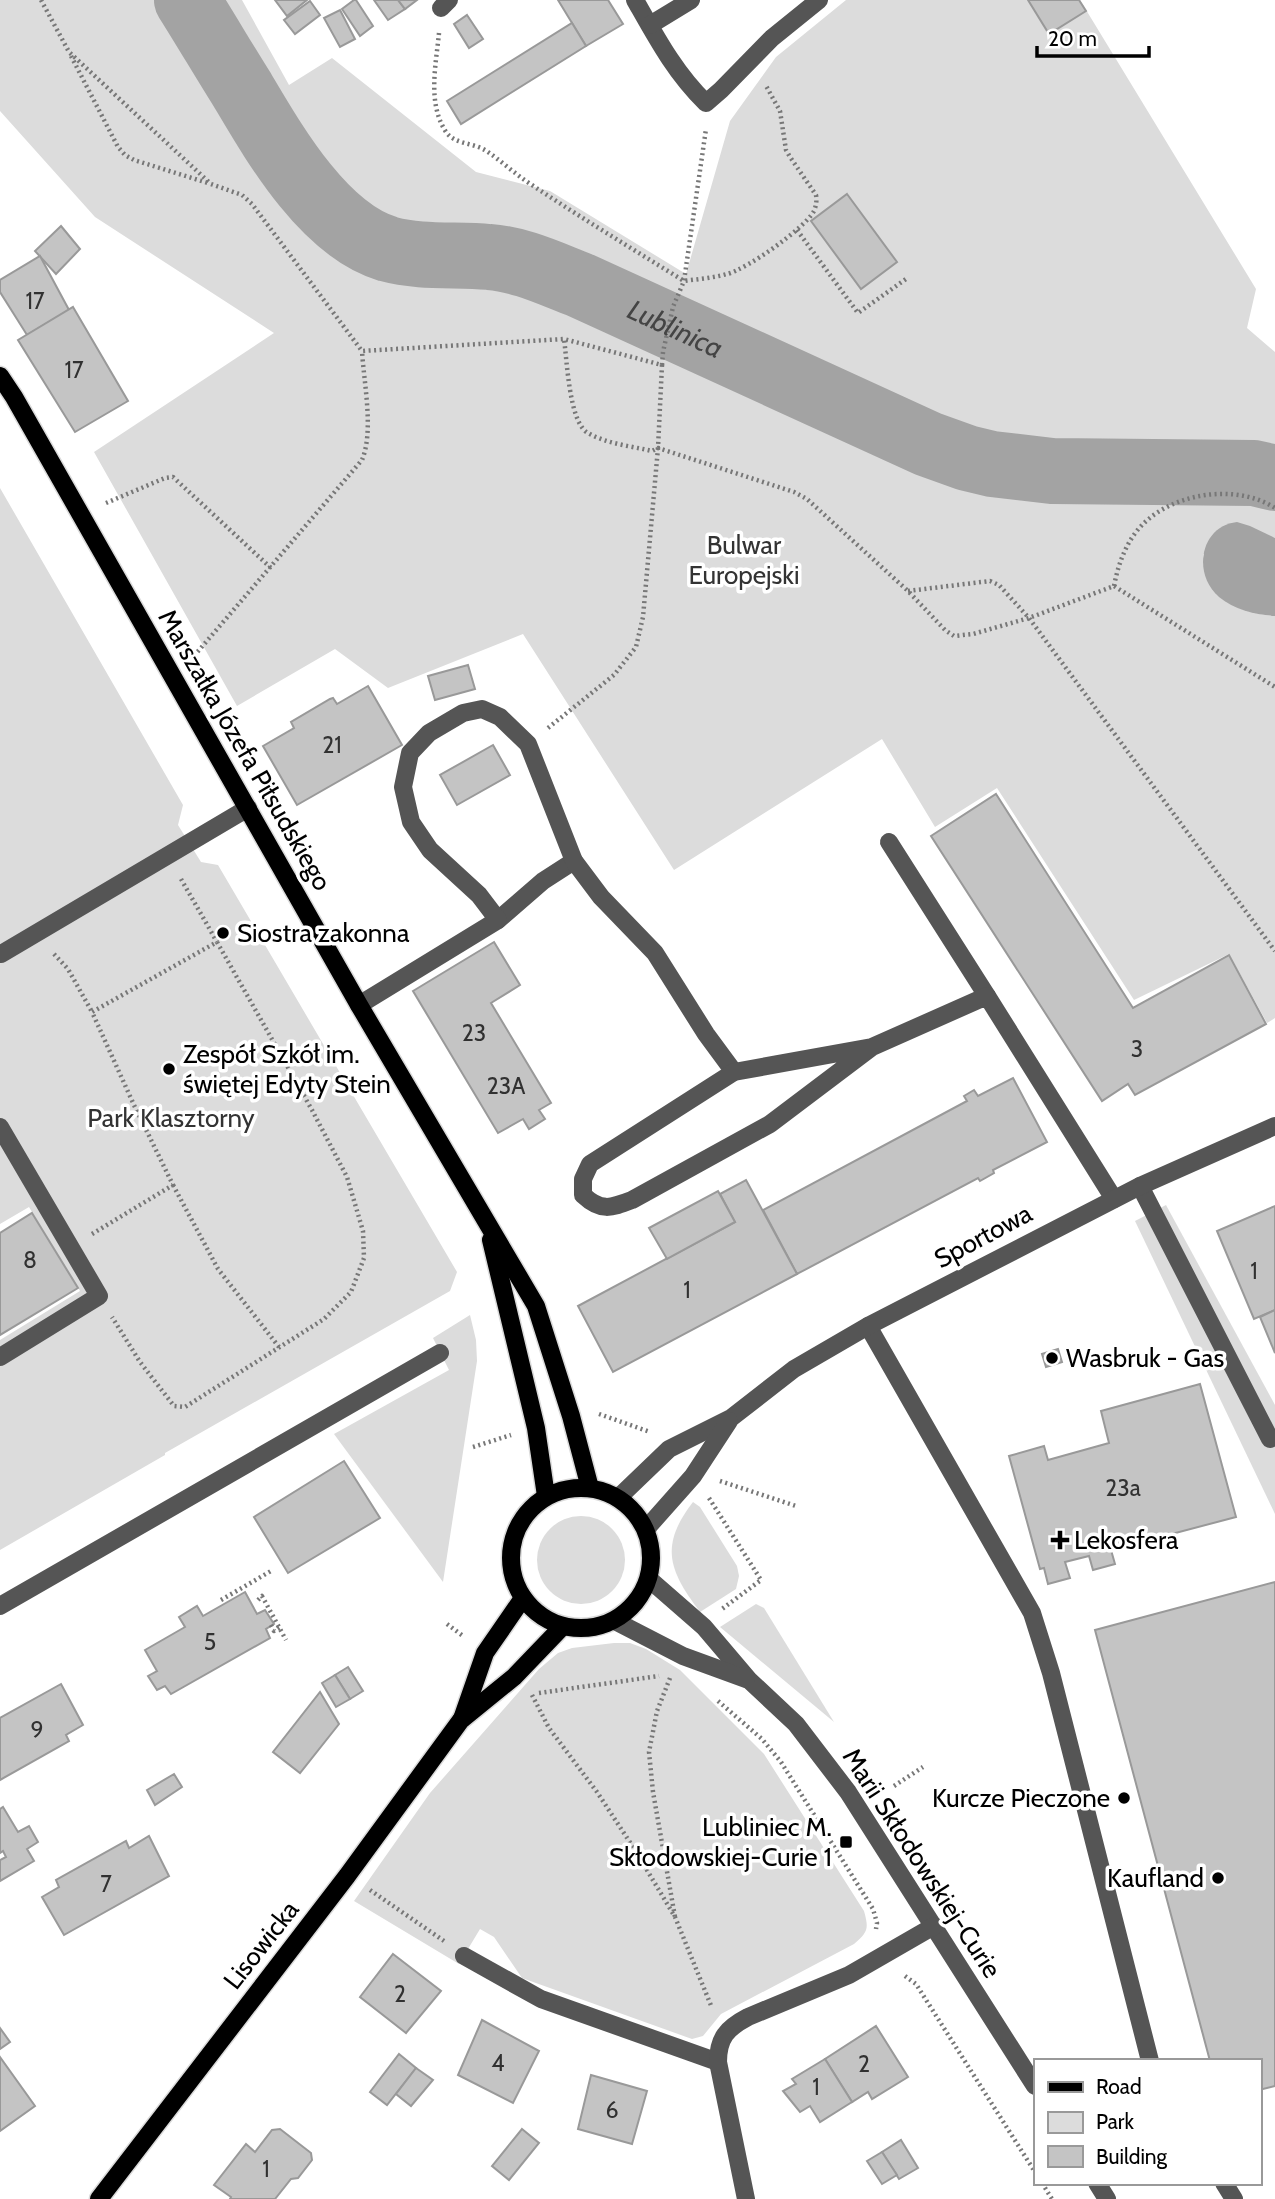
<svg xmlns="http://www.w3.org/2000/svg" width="1275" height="2199" font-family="Cabin,sans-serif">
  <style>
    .green { fill: #dcdcdc }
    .water { fill: #a3a3a3 }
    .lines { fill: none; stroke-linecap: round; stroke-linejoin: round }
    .river { stroke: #a3a3a3; stroke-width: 66 }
    .building { fill: #c4c4c4; stroke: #999; stroke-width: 2 }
    .major-casing { stroke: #dbdbdb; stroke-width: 21 }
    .path { stroke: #777; stroke-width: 4.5; stroke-dasharray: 2 3.5; stroke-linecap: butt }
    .minor { stroke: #555; stroke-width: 18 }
    .major { stroke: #000; stroke-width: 18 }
    .poi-dot { fill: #000; stroke: #fff; stroke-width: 2.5 }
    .labels { text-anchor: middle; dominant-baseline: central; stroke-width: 7; stroke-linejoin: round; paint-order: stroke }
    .number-label { font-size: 23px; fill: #313131 }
    .park-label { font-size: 26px; fill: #333; stroke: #fff }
    .street-label { font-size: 26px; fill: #000; stroke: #fff }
    .poi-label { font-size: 26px; fill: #000; stroke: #fff; text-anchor: start }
    .water-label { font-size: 28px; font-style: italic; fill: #444; stroke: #fff }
  </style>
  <rect width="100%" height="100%" fill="#fff"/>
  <g class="green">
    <path d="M 0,0 L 242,0 L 289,85 L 332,58 L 476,172 L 550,191 L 686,274 L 730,121 L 776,57 L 846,0 L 1080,0 L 1256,289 L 1247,328 L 1275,352 L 1275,538 L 1273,537 L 1203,554 C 1202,596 1237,613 1275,616 L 1275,1018 L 1267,1023 L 1229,954 L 1134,1000 L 997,788 L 935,827 L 882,739 L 674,870 L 523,634 L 388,688 L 335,649 L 237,706 L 94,452 L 274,333 L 95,217 L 0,111 Z"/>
    <polygon points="0,488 183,805 178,825 201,862 218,865 457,1272 450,1291 165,1453 165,1455 0,1550 0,1340 80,1291 29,1207 0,1224"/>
    <polygon points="1166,1205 1275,1405 1275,1514 1135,1221"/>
    <polygon points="470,1315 476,1340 477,1361 443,1582 334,1434 449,1370 433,1338"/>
    <path d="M 693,1502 L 700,1507 L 737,1566 L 739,1576 L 736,1589 L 700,1612 C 669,1571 659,1546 693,1502 Z"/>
    <circle cx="581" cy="1560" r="44"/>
    <polygon points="756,1604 764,1608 834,1722 720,1627"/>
    <path d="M 614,1643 L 630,1643 L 646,1649 L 680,1670 L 764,1754 L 864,1911 C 869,1929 868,1932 854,1944 L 721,2014 L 703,2036 L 692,2039 L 522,1978 L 494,1937 L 480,1929 L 459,1964 L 354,1901 L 430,1793 L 539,1669 L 558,1653 L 572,1648 Z"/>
  </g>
  <path class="water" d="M 1237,522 L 1250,526 L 1275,538 L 1275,616 C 1256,615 1235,610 1219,597 C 1192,574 1200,526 1237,522 Z"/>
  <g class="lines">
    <path class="river" id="s1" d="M 187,0 C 206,30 224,61 243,91 C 275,145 324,230 388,249 C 421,258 455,254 489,257 C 520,259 551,274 580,285 L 928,444 L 967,458 L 992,464 L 1052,471 L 1254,473 L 1275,478"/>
  </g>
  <g class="building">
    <polygon points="275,0 307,0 287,16"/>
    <polygon points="354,0 356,0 373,26 360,36 342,9"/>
    <polygon points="374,0 398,0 405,9 388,20"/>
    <polygon points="398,0 417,0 405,9"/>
    <polygon points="558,0 608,0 623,24 586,46"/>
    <polygon points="1028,0 1079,0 1086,11 1049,34"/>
    <polygon points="310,1 320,15 295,34 284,20"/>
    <polygon points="340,10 355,39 340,47 324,18"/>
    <polygon points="467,15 483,39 469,48 454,24"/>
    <polygon points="572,23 586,46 461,124 447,101"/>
    <polygon points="847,194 897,262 861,289 811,221"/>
    <polygon points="61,226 80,249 56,274 35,251"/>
    <polygon points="40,256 69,310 27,335 0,292 0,280"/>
    <polygon points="73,307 128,401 75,432 18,340"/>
    <polygon points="468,665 475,689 435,700 428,676"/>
    <polygon points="368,686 402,745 297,805 263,746 294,728 291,722 330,699 333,698 337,704"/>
    <polygon points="493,745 510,775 457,805 440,775"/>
    <polygon points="996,794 1133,1008 1229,955 1266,1024 1135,1095 1128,1084 1102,1101 931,836"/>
    <polygon points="494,942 520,985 491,1003 551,1103 539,1110 545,1119 529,1129 523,1119 498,1133 413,991"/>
    <polygon points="1013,1078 1047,1142 993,1170 994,1173 980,1181 978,1178 797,1274 763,1210 967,1101 964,1096 974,1090 978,1096"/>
    <polygon points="746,1180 797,1274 613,1372 578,1306 735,1222 720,1194"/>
    <polygon points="718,1191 735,1222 667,1259 649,1228"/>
    <polygon points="1275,1206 1275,1310 1254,1319 1217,1231"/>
    <polygon points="32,1213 78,1288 0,1335 0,1233"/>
    <polygon points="1275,1310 1275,1353 1260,1317"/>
    <polygon points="1058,1349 1062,1362 1046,1367 1042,1354"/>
    <polygon points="1200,1384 1236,1517 1111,1550 1115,1564 1093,1570 1089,1556 1065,1562 1070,1578 1048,1584 1044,1568 1040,1569 1009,1456 1044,1446 1048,1460 1109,1443 1101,1411"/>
    <polygon points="344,1461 380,1518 288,1573 254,1517"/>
    <polygon points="1275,1582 1275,2086 1259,2090 1259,2061 1210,2061 1095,1630"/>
    <polygon points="245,1592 257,1614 265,1610 274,1624 266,1629 270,1638 171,1694 165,1686 157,1690 148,1676 157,1671 145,1650 185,1627 179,1617 197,1606 203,1616"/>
    <polygon points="348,1667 363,1691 350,1699 335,1675"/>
    <polygon points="335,1675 350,1699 336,1707 322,1683"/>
    <polygon points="61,1684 83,1725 66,1735 69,1741 0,1780 0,1718"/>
    <polygon points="320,1692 339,1724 300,1773 273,1752"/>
    <polygon points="174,1774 182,1787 155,1805 147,1790"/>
    <polygon points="3,1807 18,1832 29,1826 38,1842 27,1849 34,1861 0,1881 0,1860 6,1857 3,1851 0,1853 0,1809"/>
    <polygon points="149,1836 169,1876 64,1935 42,1897 59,1887 56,1880 126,1841 129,1848"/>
    <polygon points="393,1954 441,1991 406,2033 360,1997"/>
    <polygon points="482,2020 539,2051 513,2103 458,2075"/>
    <polygon points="876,2026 908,2077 872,2099 868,2092 852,2102 825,2059"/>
    <polygon points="0,2028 10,2042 0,2049"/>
    <polygon points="399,2054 416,2068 387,2105 370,2092"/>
    <polygon points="0,2057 35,2106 0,2131"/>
    <polygon points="825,2059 852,2102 820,2122 810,2106 800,2112 783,2091 796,2084 792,2079"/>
    <polygon points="416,2068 433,2080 411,2106 396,2094"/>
    <polygon points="591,2075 647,2091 632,2144 578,2129"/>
    <polygon points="280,2129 311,2153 312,2160 298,2178 291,2179 275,2199 230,2199 231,2197 214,2185 246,2144 255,2152 272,2130"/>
    <polygon points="522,2129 539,2143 509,2180 492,2166"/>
    <polygon points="901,2140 918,2168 899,2179 882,2152"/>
    <polygon points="882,2152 897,2175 882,2184 867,2161"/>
  </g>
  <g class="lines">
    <defs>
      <g id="major">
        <polyline points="0,376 14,397 359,1005 536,1306 571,1416 590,1488"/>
        <polyline points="491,1240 536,1428 546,1496"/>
        <circle cx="581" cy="1558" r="70"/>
        <polyline points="462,1719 485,1653 523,1598"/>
        <polyline points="99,2199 347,1876 461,1720 514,1677 562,1627"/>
      </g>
    </defs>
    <use href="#major" class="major-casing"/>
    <g class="path">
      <polyline points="41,0 69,52 211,184 242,195 252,204 362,351 564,339 662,365 658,448 794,492 807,499 908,591 945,630 954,636 973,634 1029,618 1114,586 1275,687"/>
      <path d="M 439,33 C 436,65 427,103 446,132 C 455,145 474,142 488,152 C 501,161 513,172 526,181 C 578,216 631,248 684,281 C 698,279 713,278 727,274 C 747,269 804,229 814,211 C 816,206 817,201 816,195 L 790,157 L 786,150 L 780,111 L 765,84"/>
      <polyline points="71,56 118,147 125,155 134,160 208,183"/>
      <polyline points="797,230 858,313 906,279"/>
      <polyline points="662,365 663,352 673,307 684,281 706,129"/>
      <polyline points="106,503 165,478 173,477 271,568"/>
      <path d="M 1114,586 C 1118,566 1124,548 1136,532 C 1166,493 1235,482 1275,508"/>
      <polyline points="908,591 990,581 999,585 1029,618 1275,951"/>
      <path d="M 194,656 L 362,460 C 374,431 364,384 362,351"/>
      <path d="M 548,728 L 614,675 L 636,647 L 643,617 L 658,448 L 652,451 C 631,446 607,444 588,433 C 569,423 567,359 564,339"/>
      <polyline points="181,879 217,942"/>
      <polyline points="54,954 68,969 92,1012"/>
      <polyline points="173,1185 218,1269 279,1347"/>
      <polyline points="92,1234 173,1185 134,1105 92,1012 217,942 312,1110 347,1177 363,1231 364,1258 351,1292 324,1319 185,1407 174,1406 140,1362 112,1317"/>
      <polyline points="599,1414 650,1432"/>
      <polyline points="473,1447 511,1435"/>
      <polyline points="720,1481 796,1506"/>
      <polyline points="709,1498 761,1580 722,1609"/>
      <polyline points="221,1600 271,1571"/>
      <polyline points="258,1600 262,1596 286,1640"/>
      <polyline points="447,1624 463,1636"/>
      <polyline points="271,1625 274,1631 280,1627"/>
      <polyline points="670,1678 657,1711 649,1752 653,1792 675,1917"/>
      <polyline points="539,1693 659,1676"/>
      <polyline points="532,1695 549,1728 597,1792 635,1850 675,1917 712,2008"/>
      <polyline points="718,1701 762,1739 781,1762 873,1909 877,1923 876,1929"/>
      <polyline points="894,1786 923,1767"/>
      <polyline points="370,1890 444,1941"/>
      <polyline points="905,1976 916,1984 1035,2172"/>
      <polyline points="1042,2183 1052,2199"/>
    </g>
    <g class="minor">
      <path d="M 635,0 C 656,37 675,73 706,103 L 721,90 L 772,38 L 819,0"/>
      <polyline points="441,8 449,0"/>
      <polyline points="650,25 691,0"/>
      <polyline points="889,842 987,996"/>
      <polyline points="498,920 543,881 574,861"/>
      <polyline points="1,954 248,808"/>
      <polyline points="359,1005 498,920 479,895 430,850 411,822 403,787 410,753 429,733 463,713 482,709 500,717 528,744 574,861 601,897 655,953 706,1034 734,1072"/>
      <path d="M 872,1047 L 770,1124 L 632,1200 C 611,1208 601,1212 583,1195 L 583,1179 L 590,1164 L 734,1072 L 872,1047 L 987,996 L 1114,1199"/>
      <polyline points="0,1127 99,1296 0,1357"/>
      <polyline points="1140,1186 1270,1439"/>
      <polyline points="868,1326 1032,1613 1051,1673 1150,2061"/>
      <polyline points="618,1498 669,1449 731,1418 794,1369 868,1326 1140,1186 1275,1126"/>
      <polyline points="646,1529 693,1476 729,1421"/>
      <polyline points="649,1579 704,1627 749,1680 796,1724 848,1792 1035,2086"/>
      <polyline points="0,1606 440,1353"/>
      <polyline points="615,1621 683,1656 746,1679"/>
      <polyline points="464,1956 541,1999 718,2062"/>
      <polyline points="1097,2183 1107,2199"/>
      <polyline points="1224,2183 1234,2199"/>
      <path d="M 746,2199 L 718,2062 C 718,2038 727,2028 748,2017 L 849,1975 L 934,1926"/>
    </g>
    <use href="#major" class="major"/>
  </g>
  <g class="poi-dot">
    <circle cx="223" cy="933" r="7"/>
    <circle cx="169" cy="1069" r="7"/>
    <circle cx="1052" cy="1358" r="7"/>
    <path d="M1056.5 1529.5h7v7h7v7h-7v7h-7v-7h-7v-7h7z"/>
    <circle cx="1124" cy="1798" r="7"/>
    <rect x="839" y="1835" width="14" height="14" rx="3.5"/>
    <circle cx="1218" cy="1878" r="7"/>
  </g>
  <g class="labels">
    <g class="number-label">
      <text x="35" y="301">17</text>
      <text x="74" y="370">17</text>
      <text x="332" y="745">21</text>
      <text x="474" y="1033">23</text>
      <text x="1137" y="1049">3</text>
      <text x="506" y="1086">23A</text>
      <text x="30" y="1260">8</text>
      <text x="1254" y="1271">1</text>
      <text x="687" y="1290">1</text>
      <text x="1123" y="1488">23a</text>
      <text x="210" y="1642">5</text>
      <text x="37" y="1730">9</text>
      <text x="106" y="1884">7</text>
      <text x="400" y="1994">2</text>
      <text x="498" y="2063">4</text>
      <text x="864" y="2064">2</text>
      <text x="816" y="2087">1</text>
      <text x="612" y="2110">6</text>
      <text x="266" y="2169">1</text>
    </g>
    <g class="park-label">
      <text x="744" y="545">Bulwar<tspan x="744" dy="30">Europejski</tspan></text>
      <text x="171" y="1118">Park Klasztorny</text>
    </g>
    <g class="street-label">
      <text transform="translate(245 750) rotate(60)">Marszałka Józefa Piłsudskiego</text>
      <text transform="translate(983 1236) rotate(-28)">Sportowa</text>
      <text transform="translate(922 1863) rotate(57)">Marii Skłodowskiej-Curie</text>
      <text transform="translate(261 1945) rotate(-52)">Lisowicka</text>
    </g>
    <g class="poi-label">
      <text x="237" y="933">Siostra zakonna</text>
      <text x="183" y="1054">Zespół Szkół im.<tspan x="183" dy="30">świętej Edyty Stein</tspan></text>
      <text x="1066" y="1358">Wasbruk - Gas</text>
      <text x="1074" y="1540">Lekosfera</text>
      <text x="1110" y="1798" text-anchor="end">Kurcze Pieczone</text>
      <text x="832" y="1827" text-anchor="end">Lubliniec M.<tspan x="832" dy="30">Skłodowskiej-Curie 1</tspan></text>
      <text x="1204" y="1878" text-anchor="end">Kaufland</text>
    </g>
    <g class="water-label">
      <text stroke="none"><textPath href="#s1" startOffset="628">Lublinica</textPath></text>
    </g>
  </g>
  <rect x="1034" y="2059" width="228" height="126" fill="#ffffff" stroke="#999999" stroke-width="2"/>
  <rect x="1048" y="2082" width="35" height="10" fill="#000000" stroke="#999999" stroke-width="2"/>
  <text x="1096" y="2094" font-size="21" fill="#000000">Road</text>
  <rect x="1048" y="2112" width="35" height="21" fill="#dcdcdc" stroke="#999999" stroke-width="2"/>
  <text x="1096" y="2129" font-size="21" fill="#000000">Park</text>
  <rect x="1048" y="2146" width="35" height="21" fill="#c4c4c4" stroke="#999999" stroke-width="2"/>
  <text x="1096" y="2164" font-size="21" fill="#000000">Building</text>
  <path d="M1037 46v10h112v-10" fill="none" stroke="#000000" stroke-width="3.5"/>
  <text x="1048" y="46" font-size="21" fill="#000000" stroke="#ffffff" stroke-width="5" paint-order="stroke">20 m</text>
</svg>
